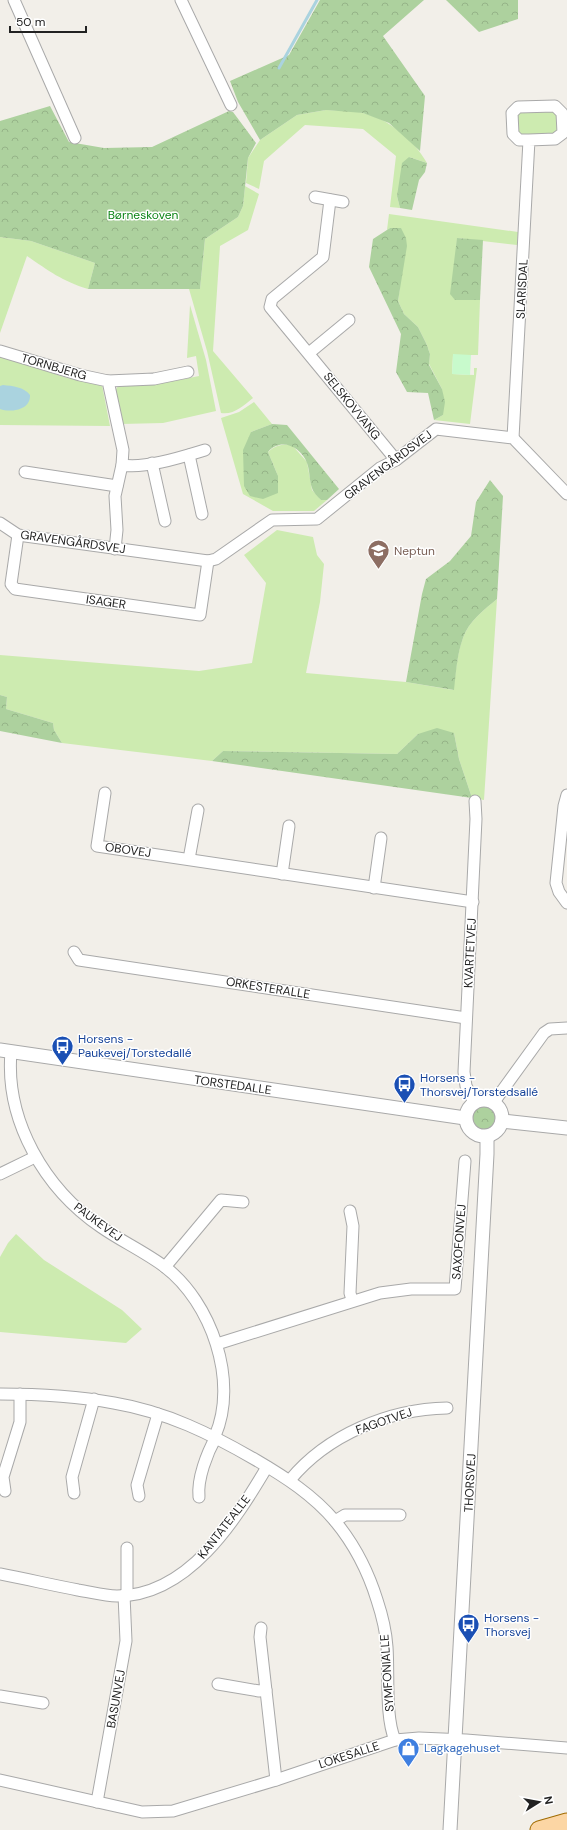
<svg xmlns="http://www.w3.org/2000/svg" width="567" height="1830" font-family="'DM Sans',sans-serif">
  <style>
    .grass { fill: #cdebb0 }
    .forest { fill: url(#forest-crowns) }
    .park { fill: #c8facc }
    .water { fill: #aad3df }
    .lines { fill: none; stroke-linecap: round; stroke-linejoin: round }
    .stream { stroke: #aad3df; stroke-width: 3 }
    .minor-casing { stroke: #a9a9a9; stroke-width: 13 }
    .tertiary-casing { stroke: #a9a9a9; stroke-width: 15 }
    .primary-casing { stroke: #a06b00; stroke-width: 19 }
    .minor { stroke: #fff; stroke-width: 11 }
    .tertiary { stroke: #fff; stroke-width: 13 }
    .primary { stroke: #fcd6a4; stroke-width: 17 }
    .labels { text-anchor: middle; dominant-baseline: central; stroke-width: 3; stroke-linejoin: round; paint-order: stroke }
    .park-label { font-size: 12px; fill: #0c8416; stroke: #fff }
    .street-label { font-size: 12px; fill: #222; stroke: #fff }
    .education-label { font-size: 12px; fill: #785e54; stroke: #fff; text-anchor: start }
    .transit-label { font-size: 12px; fill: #164399; stroke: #fff; text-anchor: start }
    .shop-label { font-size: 12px; fill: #366cbe; stroke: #fff; text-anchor: start }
  </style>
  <defs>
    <pattern id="forest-crowns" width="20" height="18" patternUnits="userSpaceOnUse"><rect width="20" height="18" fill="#add19e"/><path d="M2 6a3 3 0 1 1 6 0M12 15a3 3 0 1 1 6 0" fill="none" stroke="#95b388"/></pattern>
  </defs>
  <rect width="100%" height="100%" fill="#f2efe9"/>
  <g class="grass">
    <path d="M 326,110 C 338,111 352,110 363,113 C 389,119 414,140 427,163 L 409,157 L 397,196 L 400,208 L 390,207 L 396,156 L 363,129 L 305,125 L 264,161 L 259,189 L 246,183 L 248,158 L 260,140 L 297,115 Z"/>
    <polygon points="554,110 557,114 558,131 554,134 520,135 517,132 517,114 520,111"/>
    <path d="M 245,186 L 259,194 L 248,230 L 220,246 L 213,351 L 253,398 C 243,406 234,415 221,413 L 207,351 L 189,289 L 200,289 L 205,239 L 238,217 L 243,206 Z"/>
    <polygon points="389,214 518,232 517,245 457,238 455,300 480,300 478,355 453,355 452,374 474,375 474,368 477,368 470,424 434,420 443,415 442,389 429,364 430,354 426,343 418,327 404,314 398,301 400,287 390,228 387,230"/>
    <path d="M 0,237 L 31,241 L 95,263 L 88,289 C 62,281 49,271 27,256 L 0,333 Z"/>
    <polygon points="190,305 206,360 216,411 163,423 121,424 114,392 119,385 173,379 174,381 199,376 196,356 187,358"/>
    <polygon points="0,355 67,378 102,385 110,426 0,425"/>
    <path d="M 254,402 L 272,424 L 251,432 L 278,476 L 268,452 C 275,445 283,444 292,445 L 307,462 L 312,490 L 321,500 L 327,500 L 314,511 L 273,511 L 243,494 L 221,418 L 239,412 Z"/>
    <path d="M 277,530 L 313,537 L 317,555 L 324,564 L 320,602 L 306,673 L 406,682 L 453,690 C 456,673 457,653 463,638 C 468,622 485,609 497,599 L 484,800 L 472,798 L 459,759 L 454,733 L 418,734 L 397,754 L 223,751 L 212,761 L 62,743 L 54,730 L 53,723 L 6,709 L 7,697 L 0,695 L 0,655 L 199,671 L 252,663 L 266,583 L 244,555 Z"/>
    <polygon points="16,1234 44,1260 122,1310 142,1329 126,1343 0,1332 0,1257 8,1243"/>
  </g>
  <g class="forest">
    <polygon points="320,0 424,0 383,36 425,96 420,151 389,123 363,113 326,110 297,115 260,140 238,102 230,81 289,55"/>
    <polygon points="446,0 518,0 518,19 479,32"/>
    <polygon points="50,106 69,142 104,148 152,147 229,111 233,112 256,143 248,158 243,206 238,217 205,239 200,289 88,289 95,263 31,241 0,237 0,121"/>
    <polygon points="409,157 427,163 425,172 419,180 412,210 400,208 397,196 402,163"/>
    <polygon points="390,228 401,228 406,238 407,246 398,301 404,314 418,327 426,343 430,354 429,365 442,389 445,402 443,415 434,420 428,393 407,392 396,372 401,334 369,267 373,239"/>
    <polygon points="457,238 483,240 480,300 455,300 450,294"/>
    <path d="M 272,424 L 287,425 L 339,489 L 327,500 L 321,500 C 318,497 313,492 312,488 C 309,480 310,471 307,463 C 301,447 281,437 268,452 L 278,476 L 278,493 L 263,499 L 250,496 L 244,486 L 243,450 L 251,432 Z"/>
    <path d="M 490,480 L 503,496 L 497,599 C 485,609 468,622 463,638 C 457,654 456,673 454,690 L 406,682 L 422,594 L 426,579 L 450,561 L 471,536 L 476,502 Z"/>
    <polygon points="0,695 7,697 6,709 53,723 54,730 62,743 0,731"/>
    <polygon points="437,728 454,733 459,759 472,798 212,761 223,751 397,754 418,734"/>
    <circle cx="484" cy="1118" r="13"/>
  </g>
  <polygon class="park" points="453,354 471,355 470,375 452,374"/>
  <path class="water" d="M 3,385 C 13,386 24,387 30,395 C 31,410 11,413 0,409 L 0,386 Z"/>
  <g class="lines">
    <polyline class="stream" points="279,68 317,0"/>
    <defs>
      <g id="minor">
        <polyline points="14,0 75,138"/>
        <polyline points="181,0 231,105"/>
        <polyline points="315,197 343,202"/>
        <polyline points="330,200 323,257 272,299 270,307 396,460"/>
        <polyline points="0,351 80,375 108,381 123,450 122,465 115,496 117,530 115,549"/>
        <polyline points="309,353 349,320"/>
        <polyline points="108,381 154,379 188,372"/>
        <polyline points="513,438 529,140 555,139 563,133 562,113 555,106 518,107 512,113 513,134 519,140 529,140"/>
        <polyline points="189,455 202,514"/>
        <polyline points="152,463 165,521"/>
        <path d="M 122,465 C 145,469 182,457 205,450"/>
        <polyline points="25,472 117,486"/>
        <polyline points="0,523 18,535 208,561 216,559 272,520 317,519 380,468 396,460 436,429 513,438 567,494"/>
        <polyline points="18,535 11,584 15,589 200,615 208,561"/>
        <polyline points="105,793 97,846 473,902"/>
        <polyline points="567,795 564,806 556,883 559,892 567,903"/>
        <polyline points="189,859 198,810"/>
        <polyline points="282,874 289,826"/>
        <polyline points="374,888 381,838"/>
        <polyline points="74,952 79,960 466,1018"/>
        <path d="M 11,1052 C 5,1121 45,1189 101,1227 C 121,1241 145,1252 165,1267 C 211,1302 239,1381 215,1436"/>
        <polyline points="474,1102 466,1086 464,1072 476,819 475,801"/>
        <polyline points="494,1102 544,1033 550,1029 567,1028"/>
        <polyline points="0,1174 35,1157"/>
        <polyline points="350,1211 353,1226 350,1293 352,1300"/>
        <polyline points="165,1267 221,1200 243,1202"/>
        <polyline points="217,1344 380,1293 411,1289 455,1289 465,1161"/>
        <path d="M 0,1394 C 39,1394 76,1396 114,1403 C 167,1412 211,1434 256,1460 C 285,1477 313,1495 335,1521 C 354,1544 368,1571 377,1600 C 382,1615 386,1632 387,1647 C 389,1674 385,1717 395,1740"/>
        <path d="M 290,1480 C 327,1435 389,1409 447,1408"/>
        <polyline points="5,1491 3,1477 20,1422 20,1394"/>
        <polyline points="74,1493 72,1477 94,1399"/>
        <polyline points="139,1496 137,1485 158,1414"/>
        <path d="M 199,1497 C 197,1479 207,1453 216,1437"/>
        <polyline points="335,1521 345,1515 400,1515"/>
        <polyline points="127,1548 127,1595"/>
        <path d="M 0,1574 C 26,1579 52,1585 78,1590 C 91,1592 104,1596 117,1596 C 188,1596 235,1521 267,1467"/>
        <polyline points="261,1628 260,1637 276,1780"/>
        <polyline points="218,1684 259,1691 266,1690"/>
        <polyline points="0,1696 43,1703"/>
        <polyline points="0,1780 142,1812 173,1811 276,1780 395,1740 419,1738 466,1740 567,1748"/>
        <polyline points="97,1802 126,1641 124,1595"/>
      </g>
      <g id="tertiary">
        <polyline points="0,1050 465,1118"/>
        <circle cx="484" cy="1118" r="18"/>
        <polyline points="502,1121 567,1128"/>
        <polyline points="450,1830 487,1154 487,1136"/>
      </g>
      <polyline id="primary" points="539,1830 567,1822"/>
    </defs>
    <use href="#minor" class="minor-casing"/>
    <use href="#tertiary" class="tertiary-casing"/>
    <use href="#primary" class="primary-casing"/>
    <use href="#minor" class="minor"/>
    <use href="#tertiary" class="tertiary"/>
    <use href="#primary" class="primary"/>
  </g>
  <defs>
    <symbol id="school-pin" viewBox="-11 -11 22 30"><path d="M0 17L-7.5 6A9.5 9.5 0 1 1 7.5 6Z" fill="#8d6e63" stroke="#fff"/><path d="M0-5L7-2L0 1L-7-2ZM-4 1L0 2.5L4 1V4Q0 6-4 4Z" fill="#fff"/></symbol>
    <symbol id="bus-pin" viewBox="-11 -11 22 30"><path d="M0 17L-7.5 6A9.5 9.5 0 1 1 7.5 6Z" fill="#1a4fb4" stroke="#fff"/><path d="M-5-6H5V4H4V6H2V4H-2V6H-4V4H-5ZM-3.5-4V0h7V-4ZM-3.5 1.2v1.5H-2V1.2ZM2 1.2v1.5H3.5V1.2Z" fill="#fff"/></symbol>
    <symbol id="shop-pin" viewBox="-11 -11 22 30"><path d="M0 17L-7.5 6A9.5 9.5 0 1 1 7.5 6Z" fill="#3f7fe0" stroke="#fff"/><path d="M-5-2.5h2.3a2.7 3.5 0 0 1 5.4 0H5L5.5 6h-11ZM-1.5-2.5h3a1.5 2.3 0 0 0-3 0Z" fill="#fff"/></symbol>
  </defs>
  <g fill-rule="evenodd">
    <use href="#school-pin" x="366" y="538" width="25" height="34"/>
    <use href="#bus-pin" x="50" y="1034" width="25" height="34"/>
    <use href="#bus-pin" x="392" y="1072" width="25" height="34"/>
    <use href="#bus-pin" x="456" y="1612" width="25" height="34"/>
    <use href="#shop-pin" x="396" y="1736" width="25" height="34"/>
  </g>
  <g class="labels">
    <g class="park-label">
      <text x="143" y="215">Børneskoven</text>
    </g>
    <g class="street-label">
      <text transform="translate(522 289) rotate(-87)">SLARISDAL</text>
      <text transform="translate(54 367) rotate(16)">TORNBJERG</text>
      <text transform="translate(352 406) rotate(51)">SELSKOVVANG</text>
      <text transform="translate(388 465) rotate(-37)">GRAVENGÅRDSVEJ</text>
      <text transform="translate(73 542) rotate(8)">GRAVENGÅRDSVEJ</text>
      <text transform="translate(106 602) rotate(8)">ISAGER</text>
      <text transform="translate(128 850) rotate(8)">OBOVEJ</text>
      <text transform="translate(470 953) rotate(-87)">KVARTETVEJ</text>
      <text transform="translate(268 988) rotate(9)">ORKESTERALLE</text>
      <text transform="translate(233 1085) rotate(8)">TORSTEDALLE</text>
      <text transform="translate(98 1222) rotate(36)">PAUKEVEJ</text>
      <text transform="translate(459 1242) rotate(-86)">SAXOFONVEJ</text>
      <text transform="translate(384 1421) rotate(-19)">FAGOTVEJ</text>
      <text transform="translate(470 1483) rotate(-87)">THORSVEJ</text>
      <text transform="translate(224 1527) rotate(-52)">KANTATEALLE</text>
      <text transform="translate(387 1673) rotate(-94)">SYMFONIALLE</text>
      <text transform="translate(116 1699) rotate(-80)">BASUNVEJ</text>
      <text transform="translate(349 1755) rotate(-18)">LOKESALLE</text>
    </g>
    <g class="education-label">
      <text x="394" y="551">Neptun</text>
    </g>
    <g class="transit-label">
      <text x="78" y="1039">Horsens -<tspan x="78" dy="14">Paukevej/Torstedallé</tspan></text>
      <text x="420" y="1078">Horsens -<tspan x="420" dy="14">Thorsvej/Torstedsallé</tspan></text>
      <text x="484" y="1618">Horsens -<tspan x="484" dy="14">Thorsvej</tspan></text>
    </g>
    <g class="shop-label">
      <text x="424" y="1748">Lagkagehuset</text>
    </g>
  </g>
  <g transform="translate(539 1802) rotate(79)" stroke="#ffffff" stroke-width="3" paint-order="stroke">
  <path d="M0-3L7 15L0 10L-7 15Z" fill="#222222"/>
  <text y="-6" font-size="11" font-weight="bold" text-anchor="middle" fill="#222222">N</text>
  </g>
  <path d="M10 26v6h76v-6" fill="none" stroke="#222222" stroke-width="2"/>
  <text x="16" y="26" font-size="12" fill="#222222" stroke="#ffffff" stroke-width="3" paint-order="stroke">50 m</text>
</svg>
